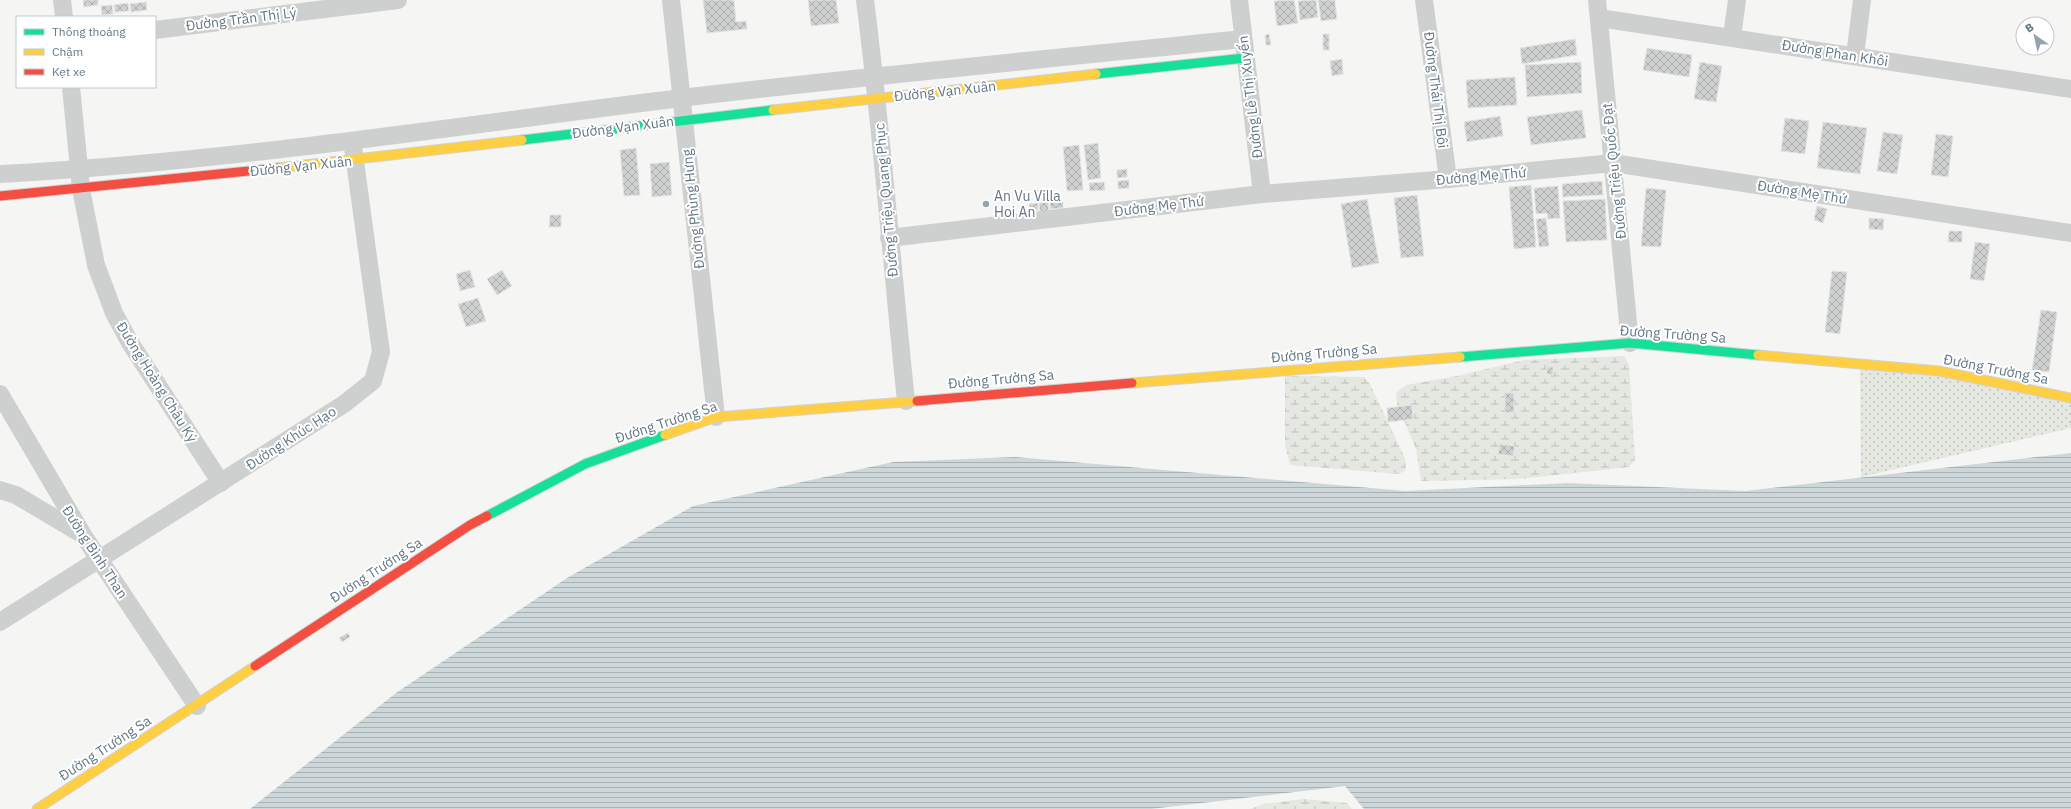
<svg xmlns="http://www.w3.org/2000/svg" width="2071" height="809" font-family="'IBM Plex Sans',sans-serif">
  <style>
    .green { fill: url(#green-dots) }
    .wetland { fill: url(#wetland-marsh) }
    .water { fill: url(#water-rules) }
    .building { fill: url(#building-cross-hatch); stroke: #e4e4e3 }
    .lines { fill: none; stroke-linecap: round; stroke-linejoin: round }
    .fast-casing { stroke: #d1d3d3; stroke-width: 11 }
    .slow-casing { stroke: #d1d3d3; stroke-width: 11 }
    .jam-casing { stroke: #d1d3d3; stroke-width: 11 }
    .street { stroke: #ced0d0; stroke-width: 18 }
    .fast { stroke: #16e098; stroke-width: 9 }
    .slow { stroke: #ffcf43; stroke-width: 9 }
    .jam { stroke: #f24e42; stroke-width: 9 }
    .poi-dot { fill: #95a3ac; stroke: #fff; stroke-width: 1.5 }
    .labels { text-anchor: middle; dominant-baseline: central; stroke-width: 4; stroke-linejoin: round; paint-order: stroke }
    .street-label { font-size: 14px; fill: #627785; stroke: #fff }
    .poi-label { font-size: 14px; fill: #627785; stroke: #fff; text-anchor: start }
  </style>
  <defs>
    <pattern id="green-dots" width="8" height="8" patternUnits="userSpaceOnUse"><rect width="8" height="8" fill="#e4e8e1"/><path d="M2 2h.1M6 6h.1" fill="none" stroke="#bcc1bc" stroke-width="1.8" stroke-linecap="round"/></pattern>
    <pattern id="wetland-marsh" width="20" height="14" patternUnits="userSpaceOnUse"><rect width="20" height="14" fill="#e4e8e1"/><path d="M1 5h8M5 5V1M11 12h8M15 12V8" fill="none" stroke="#bcc1bc"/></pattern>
    <pattern id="water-rules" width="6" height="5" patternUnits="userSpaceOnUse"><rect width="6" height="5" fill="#cdd6d8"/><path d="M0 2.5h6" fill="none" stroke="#aab2b5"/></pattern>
    <pattern id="building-cross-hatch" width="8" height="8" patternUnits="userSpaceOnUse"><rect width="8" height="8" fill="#cfd1d0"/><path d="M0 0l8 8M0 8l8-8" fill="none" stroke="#abaeae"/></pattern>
  </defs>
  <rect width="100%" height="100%" fill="#f5f5f3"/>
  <polygon class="green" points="1860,364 2071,398 2071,428 1861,477"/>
  <g class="wetland">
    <polygon points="1624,356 1629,365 1635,460 1629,467 1519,479 1421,481 1416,449 1397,404 1396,393 1406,385 1457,376 1524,360"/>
    <polygon points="1285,376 1364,377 1370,384 1405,458 1406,470 1399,474 1290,465 1285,445"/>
    <polygon points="1303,799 1347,803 1352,809 1250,809 1264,804"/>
  </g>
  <polygon class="water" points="2071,453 2071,809 1364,809 1345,786 1151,809 250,809 396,693 567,578 693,506 893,462 1015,457 1405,491 1568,483 1745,491"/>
  <g class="building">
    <polygon points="83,0 98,0 98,5 84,7"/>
    <polygon points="703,0 734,0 736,22 746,21 747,29 707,33"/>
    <polygon points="808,0 836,0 839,23 811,26"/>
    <polygon points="1294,0 1298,23 1277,26 1274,1"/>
    <polygon points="1316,0 1318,17 1300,20 1298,1"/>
    <polygon points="1318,0 1335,0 1337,19 1321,21"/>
    <polygon points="146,2 147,10 131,12 130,4"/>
    <polygon points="128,3 129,11 115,12 114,5"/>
    <polygon points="112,5 113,14 102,15 101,6"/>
    <polygon points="1269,34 1271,45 1266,45 1265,35"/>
    <rect x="1323" y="34" width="6" height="16"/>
    <polygon points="1575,39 1577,55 1522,64 1520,48"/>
    <polygon points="1647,48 1692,55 1689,77 1643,70"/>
    <polygon points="1342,59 1343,74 1332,76 1330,61"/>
    <polygon points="1581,62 1582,93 1527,97 1525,65"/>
    <polygon points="1700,62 1722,66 1716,102 1694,99"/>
    <polygon points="1515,77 1517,105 1468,108 1466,80"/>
    <polygon points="1582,110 1586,138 1531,145 1527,117"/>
    <polygon points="1500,116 1503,136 1467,142 1464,122"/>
    <polygon points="1785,118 1809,121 1805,154 1781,151"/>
    <polygon points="1823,122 1867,128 1860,174 1817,168"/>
    <polygon points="1883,132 1903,135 1897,174 1877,171"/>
    <polygon points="1936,134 1953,136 1948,177 1931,175"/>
    <polygon points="1098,143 1101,178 1088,180 1084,145"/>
    <polygon points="1079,145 1083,190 1067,191 1063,147"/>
    <polygon points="636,148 640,195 624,196 620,150"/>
    <polygon points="669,162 672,195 652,197 650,164"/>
    <polygon points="1127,169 1127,177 1117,178 1117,170"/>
    <polygon points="1129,180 1129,188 1118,189 1118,181"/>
    <polygon points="1602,181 1603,195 1563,197 1562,184"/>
    <polygon points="1104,182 1105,190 1090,191 1089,183"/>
    <polygon points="1531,185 1536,247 1514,249 1509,187"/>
    <polygon points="1558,186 1560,218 1548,219 1547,213 1536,214 1534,188"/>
    <polygon points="1646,188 1666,190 1661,247 1641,246"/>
    <polygon points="1053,189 1054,200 1036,201 1035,190"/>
    <polygon points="1417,195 1424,256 1401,258 1394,198"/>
    <polygon points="1367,199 1379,263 1352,268 1341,204"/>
    <polygon points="1605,199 1607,240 1566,242 1563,201"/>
    <polygon points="1048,202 1049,211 1040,212 1039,203"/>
    <polygon points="1050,202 1063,202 1063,208 1050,209"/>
    <polygon points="1038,203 1038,210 1030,211 1029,204"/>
    <polygon points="1817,206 1827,209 1823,223 1814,220"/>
    <polygon points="550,215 561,215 561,227 549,227"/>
    <polygon points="1546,218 1549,246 1539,247 1536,219"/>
    <polygon points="1869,218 1884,219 1883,230 1869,229"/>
    <polygon points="1949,231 1962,231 1962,242 1948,242"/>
    <polygon points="1975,242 1990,244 1984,281 1970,279"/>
    <polygon points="470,270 475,287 460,291 456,274"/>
    <polygon points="502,270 512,286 497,295 487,279"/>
    <polygon points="1832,271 1847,272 1840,334 1825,332"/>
    <polygon points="478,298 486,321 466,327 458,304"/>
    <polygon points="2041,310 2057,312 2049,372 2032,370"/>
    <polygon points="1547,367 1553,367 1553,375 1547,374"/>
    <polygon points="1505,393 1514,393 1514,413 1505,412"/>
    <polygon points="1412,405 1413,419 1388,422 1387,408"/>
    <polygon points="1500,444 1515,446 1513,456 1498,454"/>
    <polygon points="348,633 350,637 342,642 339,638"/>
  </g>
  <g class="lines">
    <defs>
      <g id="fast">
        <polyline points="1096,74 1245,58"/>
        <polyline points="522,140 773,110"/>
        <polyline points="1460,357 1630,343 1758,355"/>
        <polyline points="487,516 585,464 665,435"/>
      </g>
      <g id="slow">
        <polyline points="773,110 1096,74"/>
        <polyline points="278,168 522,140"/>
        <polyline points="1758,355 1939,371 2071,398"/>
        <polyline points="1132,383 1460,357"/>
        <polyline points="665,435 716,417 917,401"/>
        <polyline points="37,809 255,666"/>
      </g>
      <g id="jam">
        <polyline points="0,196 278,168"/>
        <polyline points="917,401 1132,383"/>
        <polyline points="255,666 470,525 487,516"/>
      </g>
    </defs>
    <use href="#fast" class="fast-casing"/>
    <use href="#slow" class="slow-casing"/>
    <use href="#jam" class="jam-casing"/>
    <g class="street">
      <polyline points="62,0 64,17"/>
      <polyline points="671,0 716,417"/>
      <path d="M 865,0 C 882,133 892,267 906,401"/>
      <polyline points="1239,0 1262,194"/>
      <polyline points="1424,0 1448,179"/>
      <polyline points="1597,0 1630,343"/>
      <polyline points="1599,18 2071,89"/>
      <polyline points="155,30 398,0"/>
      <polyline points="1732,37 1737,0"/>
      <polyline points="1855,56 1862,0"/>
      <polyline points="71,87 81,189 96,265 114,313 129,341 221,483"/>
      <path d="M 0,174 C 228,162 454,126 681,98 C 868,76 1055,58 1243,39"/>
      <polyline points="889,238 1262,194 1448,179 1613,163 2071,233"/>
      <polyline points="0,394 83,535 197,706"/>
      <polyline points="0,490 16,495 80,533"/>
      <polyline points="0,622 344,404 373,381 381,352 353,147"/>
    </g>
    <use href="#fast" class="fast"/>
    <use href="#slow" class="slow"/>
    <use href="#jam" class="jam"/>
  </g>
  <circle class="poi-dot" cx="986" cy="204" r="4"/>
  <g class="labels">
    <g class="street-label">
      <text transform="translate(241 19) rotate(-7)">Đường Trần Thị Lý</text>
      <text transform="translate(1835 53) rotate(9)">Đường Phan Khôi</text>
      <text transform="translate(1436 90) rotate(83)">Đường Thái Thị Bôi</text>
      <text transform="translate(945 91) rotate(-6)">Đường Vạn Xuân</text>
      <text transform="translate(1250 97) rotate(-97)">Đường Lê Thị Xuyến</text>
      <text transform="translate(623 127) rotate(-7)">Đường Vạn Xuân</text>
      <text transform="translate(301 166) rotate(-6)">Đường Vạn Xuân</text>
      <text transform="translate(1614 171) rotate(-96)">Đường Triệu Quốc Đạt</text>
      <text transform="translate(1481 176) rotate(-5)">Đường Mẹ Thứ</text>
      <text transform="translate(1802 192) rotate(9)">Đường Mẹ Thứ</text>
      <text transform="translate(886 200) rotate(-95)">Đường Triệu Quang Phục</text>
      <text transform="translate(1159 206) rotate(-7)">Đường Mẹ Thứ</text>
      <text transform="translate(693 209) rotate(-96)">Đường Phùng Hưng</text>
      <text transform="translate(1673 334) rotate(4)">Đường Trường Sa</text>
      <text transform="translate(1324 353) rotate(-5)">Đường Trường Sa</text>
      <text transform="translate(1996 369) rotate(11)">Đường Trường Sa</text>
      <text transform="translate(1001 379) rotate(-5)">Đường Trường Sa</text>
      <text transform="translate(157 382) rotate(58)">Đường Hoàng Châu Ký</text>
      <text transform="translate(666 422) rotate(-18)">Đường Trường Sa</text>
      <text transform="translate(291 438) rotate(-33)">Đường Khúc Hạo</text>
      <text transform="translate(95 552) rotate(57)">Đường Bình Than</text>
      <text transform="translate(376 570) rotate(-33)">Đường Trường Sa</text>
      <text transform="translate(105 748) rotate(-33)">Đường Trường Sa</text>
    </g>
    <g class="poi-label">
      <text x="994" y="196">An Vu Villa<tspan x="994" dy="16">Hoi An</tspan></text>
    </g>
  </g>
  <rect x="16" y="16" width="140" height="72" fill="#ffffff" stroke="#c0c9ce"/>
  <rect x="24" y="29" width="20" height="6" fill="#16e098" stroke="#c0c9ce"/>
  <text x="52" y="36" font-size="12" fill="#627785">Thông thoáng</text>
  <rect x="24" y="49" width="20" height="6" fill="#ffcf43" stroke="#c0c9ce"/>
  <text x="52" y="56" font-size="12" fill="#627785">Chậm</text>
  <rect x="24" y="69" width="20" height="6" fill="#f24e42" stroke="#c0c9ce"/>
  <text x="52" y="76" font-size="12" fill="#627785">Kẹt xe</text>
  <g transform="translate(2035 36) rotate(326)"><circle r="19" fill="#ffffff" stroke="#c0c9ce"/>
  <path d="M0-3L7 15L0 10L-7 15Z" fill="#95a3ac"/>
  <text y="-6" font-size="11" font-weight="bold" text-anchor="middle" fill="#627785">B</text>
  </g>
</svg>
